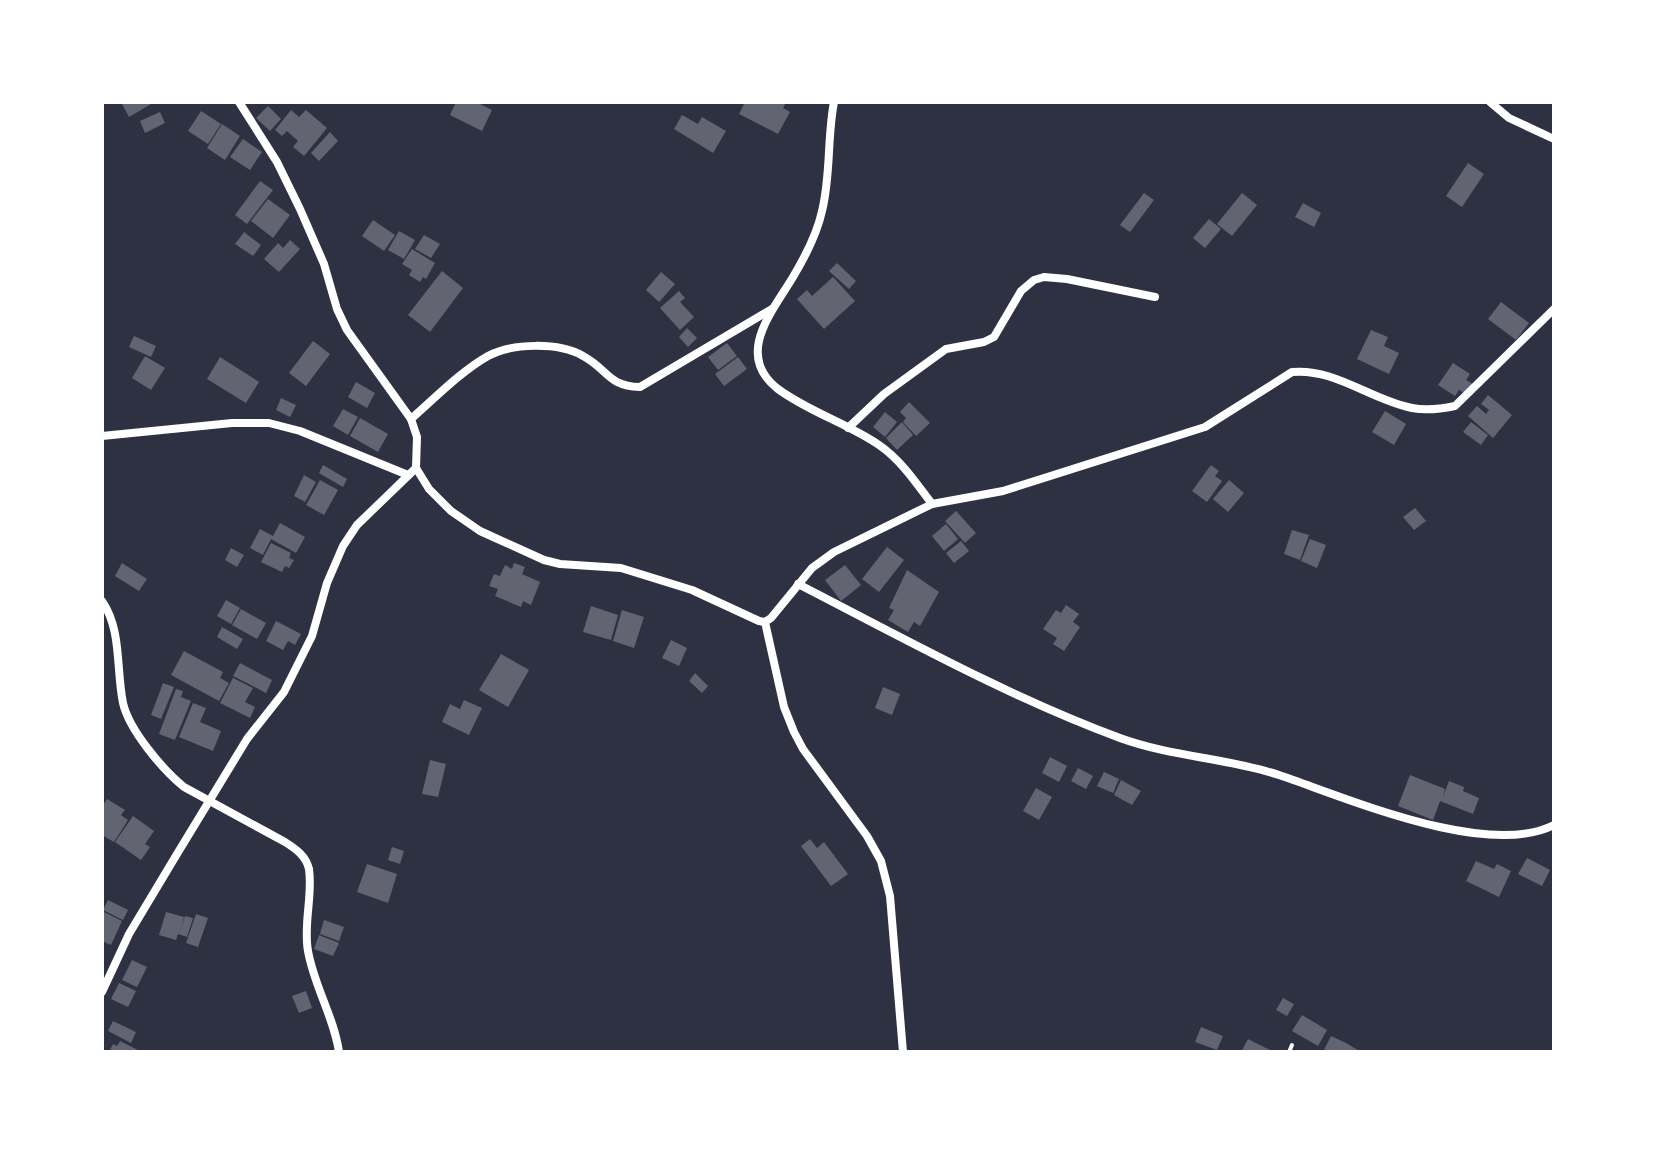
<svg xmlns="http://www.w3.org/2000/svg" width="1656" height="1154" font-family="'Noto Sans',sans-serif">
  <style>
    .building { fill: #626471 }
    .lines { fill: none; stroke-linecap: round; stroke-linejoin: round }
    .service { stroke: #fff; stroke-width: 4 }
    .minor { stroke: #fff; stroke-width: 8 }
  </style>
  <rect width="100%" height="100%" fill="#2d3142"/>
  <g class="building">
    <polygon points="126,102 150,102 151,104 129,117 122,104"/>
    <polygon points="456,102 476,102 492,110 482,131 450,115"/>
    <polygon points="745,102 786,102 783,108 790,112 778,134 739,114"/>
    <polygon points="268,106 281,119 270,131 256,118"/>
    <polygon points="291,110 299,117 306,110 327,128 304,156 293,147 298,141 287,131 282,136 275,130"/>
    <polygon points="201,111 221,124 208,144 188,131"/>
    <polygon points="160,112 165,123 145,133 140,121"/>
    <polygon points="682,115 698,124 702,117 726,131 713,153 674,129"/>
    <polygon points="222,124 240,136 225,160 207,148"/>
    <polygon points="330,132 338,141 319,161 311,153"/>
    <polygon points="243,139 262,152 250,170 230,157"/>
    <polygon points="1468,163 1484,174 1462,207 1446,196"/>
    <polygon points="260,181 273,190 247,224 235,215"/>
    <polygon points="1144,193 1154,200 1130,232 1120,225"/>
    <polygon points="1242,193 1257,205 1232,236 1217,224"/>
    <polygon points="268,199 290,215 273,238 251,221"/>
    <polygon points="1303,203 1321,213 1314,227 1295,217"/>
    <polygon points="1209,219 1221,229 1205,248 1193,238"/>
    <polygon points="373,220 395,235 384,251 362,236"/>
    <polygon points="399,231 415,240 404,259 388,250"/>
    <polygon points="244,232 261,245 253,256 235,244"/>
    <polygon points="424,235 440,244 431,258 415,249"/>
    <polygon points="290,240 300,249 279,272 264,259 278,243 283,248"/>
    <polygon points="412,249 435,263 426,279 423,277 420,282 409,275 412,270 402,264"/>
    <polygon points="837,263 856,281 849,289 829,271"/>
    <polygon points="442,271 463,288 430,332 408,315"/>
    <polygon points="661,272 675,284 659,302 646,290"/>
    <polygon points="833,277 855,301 824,329 797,299 807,290 812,296"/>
    <polygon points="679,291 685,298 680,302 694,317 680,330 660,308"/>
    <polygon points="1501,302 1529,323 1516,340 1488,319"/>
    <polygon points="687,328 697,338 688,347 679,337"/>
    <polygon points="1371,330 1388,337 1384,346 1399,353 1389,374 1357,359"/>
    <polygon points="134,336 156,346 151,357 129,347"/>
    <polygon points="313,341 330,354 306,386 289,373"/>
    <polygon points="727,343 737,356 718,370 708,357"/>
    <polygon points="145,356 165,368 151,390 132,378"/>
    <polygon points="220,357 259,382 246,403 207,379"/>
    <polygon points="738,357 747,369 724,386 715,374"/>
    <polygon points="1453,363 1470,374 1466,380 1473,384 1466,394 1459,390 1455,396 1438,385"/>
    <polygon points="356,382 375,393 367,408 348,397"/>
    <polygon points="1488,395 1512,415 1493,438 1468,416 1477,406 1486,414 1489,410 1481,404"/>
    <polygon points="281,398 296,405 290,417 276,410"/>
    <polygon points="909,402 930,423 916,436 903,422 906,418 900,412"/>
    <polygon points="343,409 358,417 348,435 333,426"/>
    <polygon points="1385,411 1406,424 1394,445 1372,432"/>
    <polygon points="885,412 897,422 885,437 873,427"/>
    <polygon points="360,418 388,434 378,452 350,436"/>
    <polygon points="902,422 913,435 897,450 886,438"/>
    <polygon points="1471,422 1488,435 1481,445 1463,432"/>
    <polygon points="323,465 347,479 343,487 319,473"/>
    <polygon points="1211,465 1219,471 1215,476 1222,481 1207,502 1192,491"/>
    <polygon points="304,475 316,482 305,502 294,496"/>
    <polygon points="320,480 338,490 324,515 306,505"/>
    <polygon points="1229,480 1244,493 1228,512 1213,499"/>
    <polygon points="1415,508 1426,521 1414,530 1403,517"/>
    <polygon points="956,511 976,533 965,543 945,521"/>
    <polygon points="280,523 305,537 296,553 271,539 263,555 250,548 260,529 273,536"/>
    <polygon points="946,524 958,539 944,551 932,536"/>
    <polygon points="1292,530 1309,535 1300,560 1284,554"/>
    <polygon points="1310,539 1326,545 1317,568 1301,561"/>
    <polygon points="961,541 969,551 954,563 946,553"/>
    <polygon points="271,543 291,553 289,558 294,560 289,568 285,566 282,572 261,562"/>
    <polygon points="887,547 904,560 879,592 862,579"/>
    <polygon points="231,548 244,555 237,567 225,560"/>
    <polygon points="122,563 147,579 139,591 115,576"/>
    <polygon points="514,563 525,567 522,574 540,582 531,605 523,601 521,607 495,596 498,589 489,586 494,574 500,576 505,565 512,569"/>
    <polygon points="845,565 861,585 841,601 825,580"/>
    <polygon points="907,570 939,592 920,626 914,622 908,632 888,620 894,610 889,608"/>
    <polygon points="226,600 240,608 231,624 217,616"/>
    <polygon points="1066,605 1079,614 1073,622 1080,627 1064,651 1053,644 1057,638 1043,629 1056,610 1061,613"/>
    <polygon points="591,606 618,615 611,640 583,632"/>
    <polygon points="241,609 266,623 257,639 232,625"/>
    <polygon points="622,610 644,617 634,648 613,641"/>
    <polygon points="276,621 301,634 295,645 288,641 283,650 266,641"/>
    <polygon points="222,627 243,639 237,649 217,637"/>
    <polygon points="671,640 687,648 679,666 662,658"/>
    <polygon points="184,651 223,672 220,678 229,683 219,701 171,675"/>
    <polygon points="501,654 529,670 508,707 479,690"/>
    <polygon points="240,663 272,680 266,693 233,676"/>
    <polygon points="695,673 708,686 702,693 689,681"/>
    <polygon points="233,678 253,688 245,702 255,707 250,718 220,703"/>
    <polygon points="163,683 174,687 161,719 151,715"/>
    <polygon points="883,687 900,694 892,715 875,708"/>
    <polygon points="176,689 183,691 181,697 191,701 175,740 159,734"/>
    <polygon points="464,700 482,708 469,735 442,722 450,704 460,709"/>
    <polygon points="193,703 206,708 200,722 221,731 213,751 179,737"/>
    <polygon points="1050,757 1067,766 1059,782 1042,773"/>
    <polygon points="430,760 446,764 438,797 422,794"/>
    <polygon points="1078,768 1093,776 1086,789 1071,781"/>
    <polygon points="1104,772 1119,779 1113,793 1097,786"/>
    <polygon points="1410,775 1445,789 1443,797 1449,781 1464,787 1463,791 1479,798 1473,814 1440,801 1433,820 1398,806"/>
    <polygon points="1121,780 1141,791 1132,805 1114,795"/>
    <polygon points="1036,788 1052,797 1039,820 1023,811"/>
    <polygon points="107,799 125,810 121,815 128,820 114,842 102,835 102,807"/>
    <polygon points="133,816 154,831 145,844 150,847 141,860 115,842"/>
    <polygon points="810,839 817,848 824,842 848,874 831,886 801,846"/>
    <polygon points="392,847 404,851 400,864 388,860"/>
    <polygon points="1527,858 1550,870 1542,886 1518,874"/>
    <polygon points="1476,861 1494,869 1497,864 1511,871 1499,897 1466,881"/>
    <polygon points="367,864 397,874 388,903 357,892"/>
    <polygon points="108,900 128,910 123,920 103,910"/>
    <polygon points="102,911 122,921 111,945 102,941"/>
    <polygon points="166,912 184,917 180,931 185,916 193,918 187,937 178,934 176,940 159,935"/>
    <polygon points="196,914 208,918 198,947 186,943"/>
    <polygon points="324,920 344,927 339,941 320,934"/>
    <polygon points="319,935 339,943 333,956 314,949"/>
    <polygon points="132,960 147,967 137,987 122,980"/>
    <polygon points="119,983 136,991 128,1007 111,999"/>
    <polygon points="306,991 312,1008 299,1013 292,996"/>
    <polygon points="1283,998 1294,1004 1287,1016 1276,1010"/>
    <polygon points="1302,1015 1327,1030 1318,1046 1292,1031"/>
    <polygon points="113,1021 136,1032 131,1043 108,1031"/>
    <polygon points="1201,1027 1223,1036 1217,1050 1195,1042"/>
    <polygon points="1331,1036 1346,1043 1361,1052 1323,1052"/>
    <polygon points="1248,1039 1274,1052 1241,1052"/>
    <polygon points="120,1041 142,1052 109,1052 113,1044 117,1046"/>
  </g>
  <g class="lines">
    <polyline class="service" points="1289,1052 1292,1045"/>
    <g class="minor">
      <path d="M 239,102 L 277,162 L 300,209 L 324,264 L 337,309 L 347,330 L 411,419 L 417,437 L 416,468 L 429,489 L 451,511 L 480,531 L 544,560 L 560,564 L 621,568 L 692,590 L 759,621 L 765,622 L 771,618 L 812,568 L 834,552 L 932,504 L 1003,491 L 1205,427 L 1292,372 C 1335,368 1371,400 1412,408 C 1427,411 1441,409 1455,406 L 1554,309"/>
      <path d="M 834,102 C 827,138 831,175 822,211 C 817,234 805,257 793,277 C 772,312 734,355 778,389 C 809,412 847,423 879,445 C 901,460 916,483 932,504"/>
      <polyline points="1490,102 1509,118 1554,139"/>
      <path d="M 411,419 C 435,398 460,372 488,356 C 512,343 559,342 583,356 C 608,369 607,386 640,387 L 772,309"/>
      <polyline points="848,428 884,394 946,349 984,342 994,337 1021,291 1034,280 1044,277 1067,279 1155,297"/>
      <polyline points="102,436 232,423 269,423 300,431 408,475"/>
      <path d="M 798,584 C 903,638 1009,697 1120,738 C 1172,757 1228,758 1279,775 C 1347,798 1487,859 1554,825"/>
      <path d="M 102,601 C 122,630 116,669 123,703 C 129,730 163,770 184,787 L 285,842 C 296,849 306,856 309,869 C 313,896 303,924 308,951 C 314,986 334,1017 339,1052"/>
      <polyline points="765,622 784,707 794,732 803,749 867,836 881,861 890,896 903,1052"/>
      <polyline points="102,992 129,934 177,854 247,739 284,692 312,636 327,583 343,546 357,525 416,468"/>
    </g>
  </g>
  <rect width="1656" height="1154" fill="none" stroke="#ffffff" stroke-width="208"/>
</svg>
